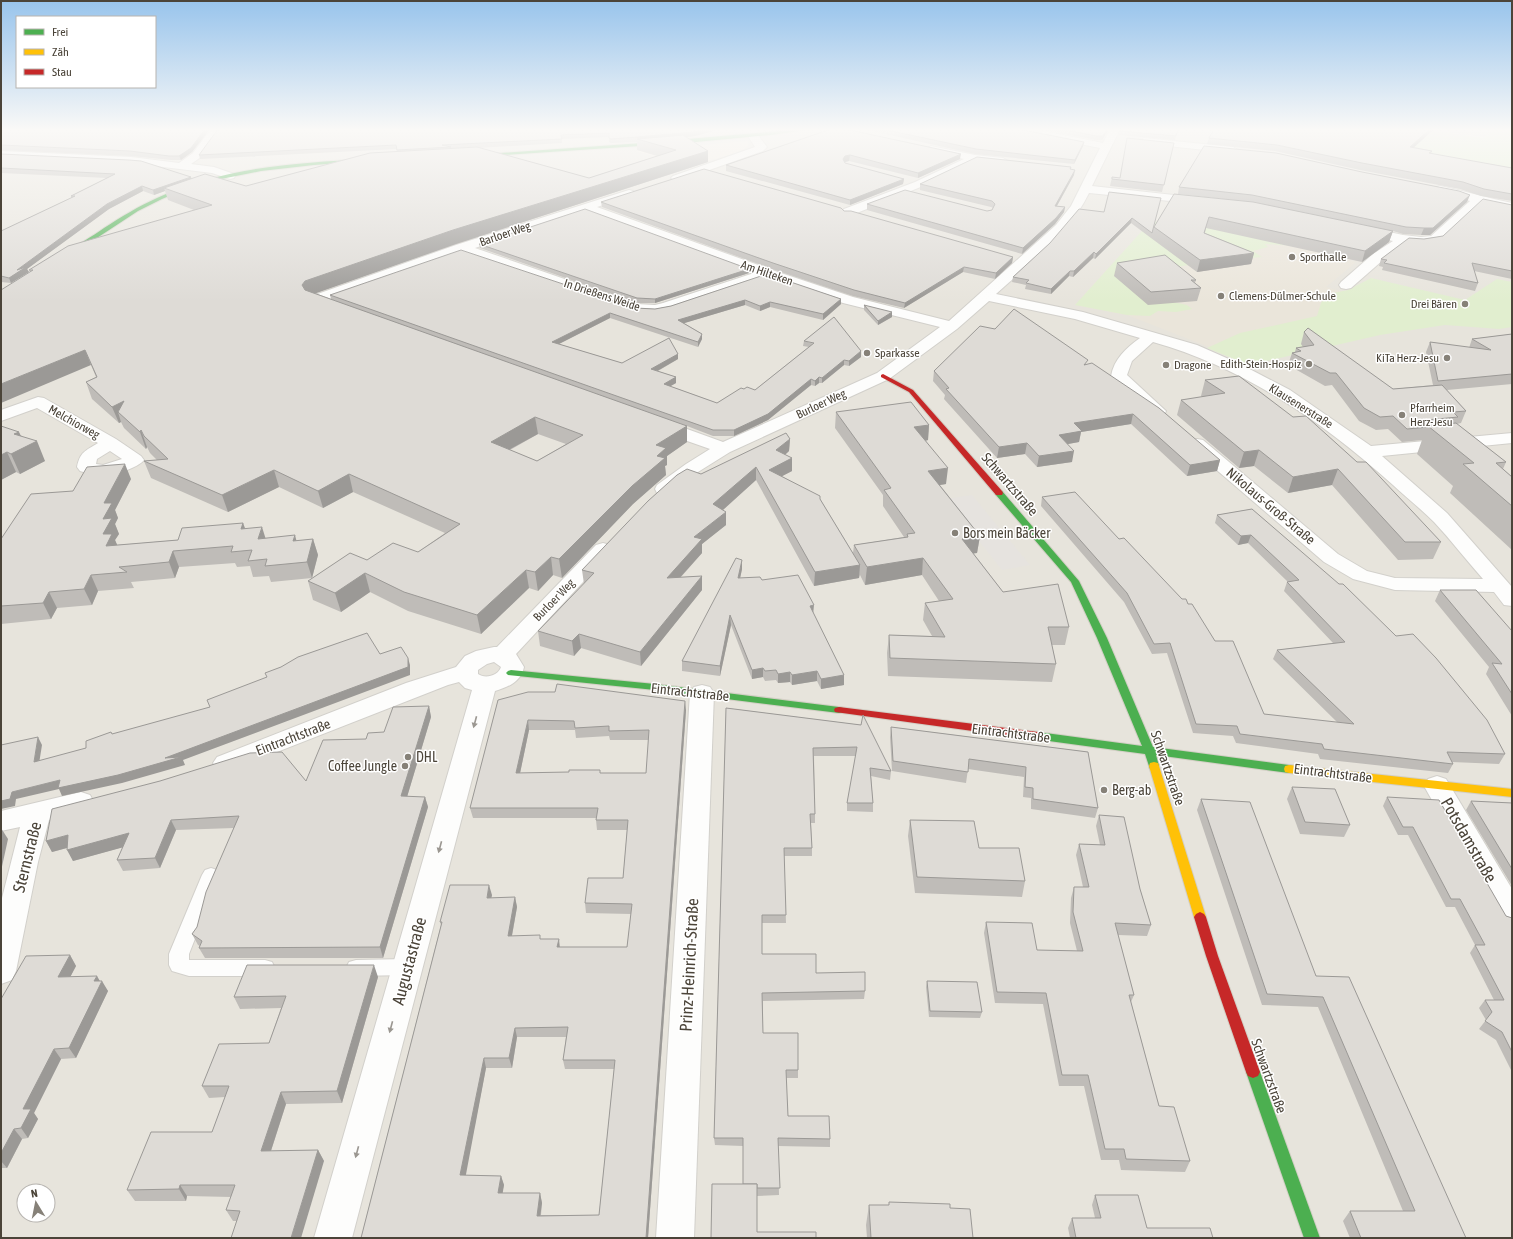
<svg xmlns="http://www.w3.org/2000/svg" width="1513" height="1239" font-family="'Asap Condensed',sans-serif">
  <style>
    .residential { fill: #e7e4dc; fill-rule: evenodd }
    .commercial { fill: #f3ebdf }
    .education { fill: #eae5da }
    .green { fill: #e1eecf }
    .parking { fill: #e6e3df }
    .lines { fill: none; stroke-linecap: round; stroke-linejoin: round }
    .lane-casing { stroke: #d2d0cb; stroke-width: 2 }
    .street-casing { stroke: #d2d0cb; stroke-width: 2 }
    .fast-casing { stroke: #d3cfc5; stroke-width: 2 }
    .slow-casing { stroke: #d3cfc5; stroke-width: 2 }
    .jam-casing { stroke: #d3cfc5; stroke-width: 2 }
    .lane { fill: #fdfdfc; fill-rule: evenodd }
    .street { fill: #fdfdfc; fill-rule: evenodd }
    .fast { fill: #4caf50; fill-rule: evenodd }
    .slow { fill: #ffc107; fill-rule: evenodd }
    .jam { fill: #c62828; fill-rule: evenodd }
    .wall { fill: #bfbcb8; fill-rule: evenodd }
    .shaded-wall { fill: #9b9996 }
    .building { fill: #dedbd6; stroke: #9b9996; fill-rule: evenodd }
    .oneway { fill: #9b9791 }
    .poi-dot { fill: #868178; stroke: #fff; stroke-width: 1.5 }
    .labels { text-anchor: middle; dominant-baseline: central; stroke-width: 3; stroke-linejoin: round; paint-order: stroke }
    .far-street-label { font-size: 12px; fill: #4b4439; stroke: #fff }
    .far-poi-label { font-size: 12px; fill: #4b4439; stroke: #fff; text-anchor: start }
    .street-label { font-size: 14px; fill: #4b4439; stroke: #fff }
    .poi-label { font-size: 14px; fill: #4b4439; stroke: #fff; text-anchor: start }
    .near-street-label { font-size: 17px; fill: #4b4439; stroke: #fff }
  </style>
  <rect width="100%" height="100%" fill="#f4f2ee"/>
  <g class="residential">
    <path d="M 1,129 L 1342,129 L 1512,166 L 1512,1238 L 1,1238 ZM 24,1191 L 48,1191 L 48,1215 L 24,1215 Z"/>
    <polygon points="1427,129 1497,129 1489,138"/>
  </g>
  <polygon class="commercial" points="747,141 749,144 746,148 736,153 690,166 636,151"/>
  <polygon class="education" points="1151,221 1284,241 1356,262 1326,287 1434,317 1245,361 1127,315 1075,305"/>
  <g class="green">
    <polygon points="1422,129 1484,138 1493,129 1512,129 1512,171 1405,150"/>
    <polygon points="1151,221 1247,231 1296,246 1265,244 1268,247 1253,251 1262,257 1208,262 1157,270 1169,301 1187,305 1192,309 1176,312 1158,311 1150,316 1127,315 1075,305"/>
    <polygon points="1371,278 1465,300 1497,279 1512,282 1512,327 1499,329 1445,325 1380,335 1249,365 1207,348 1240,333 1317,316 1321,303 1328,294 1348,290"/>
  </g>
  <polygon class="parking" points="972,495 1030,565 1002,570 946,499"/>
  <g class="lines">
    <defs>
      <g id="lane">
        <polygon points="211,868 217,870 220,875 189,954 189,960 265,960 272,962 275,968 272,974 265,976 189,976 172,971 169,965 169,954 202,875 205,870"/>
        <polygon points="407,959 414,961 417,967 414,973 407,975 356,976 349,974 346,968 349,962 356,960"/>
      </g>
      <g id="street">
        <polygon points="211,129 221,129 201,157 191,164 214,167 234,174 235,176 234,178 230,179 212,173 131,163 1,157 1,151 131,157 179,163 193,153"/>
        <path d="M 1014,129 L 1033,129 L 1103,143 L 1110,129 L 1120,129 L 1092,186 L 1201,198 L 1205,199 L 1207,201 L 1205,203 L 1201,204 L 1089,193 C 1069,234 1030,263 996,294 L 1083,312 L 1197,345 L 1240,364 L 1290,390 L 1371,446 L 1512,433 L 1512,443 L 1382,456 L 1447,513 L 1512,587 L 1512,606 L 1504,605 L 1494,592 L 1395,590 L 1353,579 L 1324,562 L 1191,448 L 1188,444 L 1191,440 L 1197,439 L 1203,440 L 1338,554 L 1367,571 L 1395,578 L 1483,579 C 1466,560 1451,540 1434,522 C 1421,509 1406,497 1393,485 C 1323,422 1245,368 1153,342 L 1132,361 L 1127,375 L 1166,411 L 1164,415 L 1158,416 L 1152,415 L 1124,390 L 1111,376 C 1114,359 1126,348 1140,338 L 1075,319 L 989,301 L 957,329 L 889,379 L 730,452 L 698,472 L 671,493 L 664,495 L 657,493 L 655,489 L 657,485 L 686,464 L 710,449 L 653,429 L 650,425 L 653,421 L 659,420 L 665,421 L 723,442 L 877,373 L 940,327 L 843,303 L 767,277 L 671,310 L 655,313 L 635,312 L 462,253 L 319,303 L 314,304 L 309,303 L 307,300 L 309,297 L 456,245 L 629,190 L 633,191 L 635,193 L 633,195 L 597,207 L 772,270 L 853,297 L 949,321 L 1056,225 L 1071,206 L 1100,148 L 1019,132 ZM 585,211 L 754,273 L 663,303 L 655,305 L 637,304 L 475,248 Z"/>
        <polygon points="753,133 757,134 767,147 763,151 681,180 677,181 671,178 673,176 755,147 748,136"/>
        <polygon points="1144,138 1233,147 1238,150 1233,153 1140,143 1139,141"/>
        <polygon points="931,146 975,155 1003,158 1008,161 1003,164 976,161 923,186 852,215 844,215 842,212 844,209 915,182 964,159 927,151 926,149"/>
        <path d="M 1440,186 C 1464,191 1488,198 1512,203 L 1512,211 L 1480,204 L 1439,242 L 1421,245 L 1406,243 L 1383,260 L 1351,288 L 1346,289 L 1341,288 L 1339,285 L 1341,282 L 1373,254 L 1393,241 L 1357,233 L 1355,230 L 1357,227 L 1361,226 L 1403,235 L 1421,237 L 1431,236 L 1470,201 L 1436,191 L 1434,189 L 1436,187 Z"/>
        <path d="M 38,397 L 44,398 L 116,439 L 141,456 L 144,460 C 138,468 114,475 104,476 C 97,477 87,473 80,471 L 77,467 C 80,452 85,451 98,443 L 37,408 L 1,421 L 1,410 ZM 110,451 L 122,459 L 103,465 L 96,464 L 97,459 Z"/>
        <path d="M 603,543 L 610,545 L 613,549 L 610,553 L 516,654 L 524,667 C 521,682 508,687 495,691 L 352,1238 L 314,1238 L 472,690 L 465,688 L 459,682 L 448,685 L 226,772 L 217,769 L 213,763 L 217,757 L 406,683 L 456,667 L 465,656 L 476,651 L 494,647 L 497,647 L 596,545 ZM 494,662 L 501,667 C 498,676 485,679 478,674 L 478,670 L 487,664 Z"/>
        <polygon points="702,685 710,687 714,693 694,1238 656,1238 690,693 694,687"/>
        <polygon points="1437,776 1446,779 1512,889 1512,927 1502,924 1424,786 1428,779"/>
        <polygon points="81,792 90,795 94,802 90,809 49,820 38,862 16,971 12,980 1,984 1,902 20,827 1,831 1,811"/>
      </g>
      <g id="fast">
        <polygon points="802,129 814,129 770,135 685,143 472,157 470,156 472,155 642,143"/>
        <path d="M 366,159 L 368,161 L 314,165 L 261,171 L 211,181 L 186,189 L 162,199 L 138,211 L 71,255 L 66,254 C 77,244 92,237 104,228 C 121,217 139,206 157,198 C 222,167 296,163 366,159 Z"/>
        <polygon points="996,491 1002,491 1079,581 1107,638 1153,747 1289,765 1293,766 1294,769 1293,772 1289,773 1156,755 1159,766 1158,769 1150,769 1145,754 1034,739 1033,736 1034,733 1038,732 1142,746 1097,638 1071,582 996,495 995,493"/>
        <polygon points="511,670 655,684 839,707 843,708 844,710 843,712 839,713 655,690 508,675 506,673 508,671"/>
        <polygon points="1253,1066 1258,1068 1260,1072 1320,1238 1304,1238 1246,1072 1248,1068"/>
      </g>
      <g id="slow">
        <polygon points="1154,762 1158,763 1159,766 1206,917 1204,920 1200,922 1196,920 1194,917 1149,766 1150,763"/>
        <polygon points="1289,765 1512,789 1512,797 1289,773 1285,772 1284,769 1285,766"/>
      </g>
      <g id="jam">
        <polygon points="883,374 913,390 1002,491 1003,493 1002,495 996,495 909,392 881,377 881,375"/>
        <polygon points="839,707 1038,732 1042,733 1043,736 1042,739 1038,740 835,712 834,710 835,708"/>
        <polygon points="1200,912 1204,914 1206,917 1218,956 1260,1072 1258,1076 1253,1078 1248,1076 1246,1072 1206,956 1194,917 1196,914"/>
      </g>
    </defs>
    <use href="#lane" class="lane-casing"/>
    <use href="#street" class="street-casing"/>
    <use href="#fast" class="fast-casing"/>
    <use href="#slow" class="slow-casing"/>
    <use href="#jam" class="jam-casing"/>
    <use href="#lane" class="lane"/>
    <use href="#street" class="street"/>
    <use href="#fast" class="fast"/>
    <use href="#slow" class="slow"/>
    <use href="#jam" class="jam"/>
  </g>
  <g class="wall">
    <polygon points="1,129 210,129 192,152 181,160 171,160 131,156 1,150"/>
    <path d="M 567,129 L 720,129 L 695,136 L 686,137 L 708,151 L 708,162 L 456,244 L 315,293 L 331,299 L 330,295 L 655,309 L 671,306 L 767,274 L 841,299 L 841,304 L 823,320 L 770,307 L 760,311 L 745,305 L 684,323 L 702,334 L 702,339 L 698,347 L 610,318 L 559,344 L 622,363 L 678,354 L 678,359 L 658,371 L 676,377 L 676,383 L 670,386 L 717,403 L 744,389 L 755,390 L 809,347 L 803,346 L 804,341 L 861,357 L 849,366 L 844,365 L 822,383 L 819,383 L 815,386 L 811,385 L 768,420 L 734,436 L 713,436 L 687,426 L 687,442 L 667,456 L 667,465 L 665,466 L 666,475 L 633,504 L 562,578 L 553,575 L 538,591 L 529,588 L 481,634 L 408,611 L 370,592 L 341,612 L 313,600 L 308,581 L 367,560 L 418,552 L 445,533 L 353,492 L 323,508 L 279,487 L 228,512 L 151,478 L 144,461 L 157,460 L 150,453 L 147,447 L 146,449 L 124,428 L 121,422 L 119,423 L 92,399 L 86,382 L 96,377 L 91,365 L 29,270 L 194,210 L 168,200 L 165,191 L 154,195 L 143,191 L 109,209 L 27,269 L 29,272 L 11,283 L 1,282 L 1,231 L 71,198 L 71,196 L 107,178 L 1,173 L 1,154 L 192,178 L 246,186 L 397,152 L 396,149 L 200,159 L 199,155 ZM 609,137 L 609,142 L 611,143 L 637,142 L 637,150 L 657,156 L 589,178 L 477,148 L 562,143 L 562,139 ZM 538,434 L 566,444 L 537,461 L 510,450 Z"/>
    <polygon points="831,129 960,159 918,178 849,161 845,162 845,163 904,179 903,184 850,205 726,171 726,165"/>
    <polygon points="863,129 1018,129 1084,142 1083,146 1074,164 975,154"/>
    <polygon points="1040,129 1109,129 1102,140 1096,140"/>
    <polygon points="1178,129 1175,140 1119,135 1120,131"/>
    <polygon points="1214,129 1434,129 1414,147 1432,151 1431,154 1512,168 1512,201 1481,196 1460,189 1360,170 1275,151 1207,144 1209,138"/>
    <polygon points="1174,143 1162,192 1110,186 1112,177 1120,178"/>
    <polygon points="1071,167 1070,169 1074,175 1057,206 1065,207 1064,212 1055,224 1022,254 867,210 867,204 987,211 992,210 993,208 991,207 920,190 920,184"/>
    <polygon points="1179,187 1467,202 1430,235 1421,235 1403,234 1393,231 1389,242 1362,262 1206,228 1205,233 1254,253 1251,264 1197,272 1151,238 1152,237 1151,238 1131,223 1095,259 1093,258 1073,277 1069,276 1051,294 1025,289 1026,285 1012,282 1013,277 1050,243 1104,212 1109,192 1154,227 1174,194 1275,207 1250,202 1178,194"/>
    <polygon points="601,202 844,211 1013,257 1012,263 995,279 963,272 904,308 853,296 772,269 602,207"/>
    <polygon points="1512,205 1512,279 1474,271 1478,283 1475,291 1382,270 1383,267 1379,266 1381,259 1424,239 1443,236"/>
    <polygon points="479,244 749,269 749,273 655,303 637,303 480,248"/>
    <polygon points="1117,263 1196,280 1195,283 1201,288 1197,301 1148,305 1114,276"/>
    <polygon points="864,305 892,317 878,325 864,310"/>
    <polygon points="1304,332 1393,389 1433,385 1426,352 1430,342 1469,348 1472,339 1512,334 1512,384 1447,390 1466,411 1461,423 1457,424 1506,462 1503,469 1512,477 1512,550 1450,493 1453,486 1417,454 1422,440 1402,442 1388,429 1376,430 1359,421 1332,385 1325,386 1288,365 1292,353 1295,352 1296,348 1303,347 1301,344"/>
    <polygon points="1087,364 1220,460 1217,471 1187,476 1131,424 1081,432 1079,442 1068,444 1072,462 1037,467 1025,454 997,458 944,399 945,395 933,381 934,371"/>
    <polygon points="1239,376 1441,542 1433,559 1398,560 1332,485 1288,493 1254,466 1239,468 1177,415 1181,400 1202,397 1201,396 1205,380"/>
    <polygon points="836,412 929,425 928,440 926,441 946,484 940,485 980,536 977,553 973,553 1003,592 1069,627 1065,645 1052,645 1056,664 1052,682 888,676 887,653 889,635 932,636 923,620 925,603 939,601 922,575 865,585 860,575 859,578 814,586 756,480 723,510 726,525 702,544 702,553 681,577 702,576 702,590 641,666 581,648 574,656 540,646 538,631 584,584 582,570 701,474 790,439 789,451 785,455 792,458 792,471 782,476 820,499 853,553 854,545 904,537 883,506 883,495 835,428"/>
    <polygon points="1,426 22,436 45,461 20,474 16,472 1,480"/>
    <polygon points="131,479 115,510 118,518 115,524 119,534 115,540 117,545 178,540 243,523 245,529 265,538 296,541 313,539 318,555 312,578 271,582 269,576 253,577 250,566 237,567 235,563 179,567 175,578 131,582 134,588 98,591 92,605 57,608 51,619 1,624 1,539 73,491"/>
    <polygon points="1042,497 1119,539 1182,599 1188,604 1215,641 1264,714 1338,723 1273,659 1277,650 1333,643 1284,591 1287,582 1288,582 1248,543 1238,545 1215,523 1217,515 1252,509 1505,754 1499,764 1452,762 1453,764 1448,773 1320,759 1318,754 1236,743 1233,736 1193,733 1167,653 1152,654 1124,602 1041,506"/>
    <polygon points="742,560 742,569 740,578 762,580 813,613 844,675 844,685 821,689 817,681 792,685 790,682 778,683 776,680 765,681 763,677 752,679 731,625 720,676 682,671 682,661"/>
    <polygon points="1440,590 1512,631 1512,716 1486,674 1489,667 1435,601"/>
    <path d="M 498,700 L 686,710 L 648,1238 L 361,1238 L 441,925 L 440,922 L 492,895 L 491,898 L 515,897 L 517,907 L 512,936 L 541,939 L 560,947 L 627,947 L 631,914 L 586,913 L 585,903 L 623,878 L 627,830 L 597,830 L 596,820 L 597,818 L 473,818 L 470,808 ZM 529,730 L 575,730 L 576,738 L 609,736 L 610,740 L 649,740 L 646,773 L 520,773 ZM 517,1037 L 566,1037 L 563,1060 L 565,1069 L 614,1069 L 599,1215 L 541,1215 L 542,1203 L 540,1193 L 502,1193 L 504,1185 L 501,1176 L 465,1175 L 486,1068 L 512,1068 Z"/>
    <polygon points="429,706 431,717 407,797 425,797 428,807 383,958 205,958 199,948 200,946 198,945 192,934 197,927 234,828 176,830 160,868 123,871 117,860 123,847 73,861 67,848 52,852 46,841 306,781 366,739 384,732"/>
    <polygon points="726,708 861,725 891,771 890,780 871,776 873,803 873,812 847,811 847,803 856,756 814,756 815,814 815,823 811,823 812,848 812,856 784,856 786,923 762,923 762,954 816,973 865,991 864,999 763,1001 763,1033 798,1070 798,1078 786,1078 788,1116 830,1139 830,1147 778,1146 779,1195 757,1196 711,1238 743,1184 743,1146 715,1145 714,1138"/>
    <polygon points="891,727 1088,752 1098,808 1095,818 1031,809 1031,798 1023,797 1024,777 968,769 966,783 892,771 890,737"/>
    <polygon points="1292,787 1350,825 1344,837 1300,834 1287,799"/>
    <polygon points="1387,797 1506,916 1512,918 1512,1072 1496,1040 1479,1029 1486,1020 1479,1008 1485,1000 1494,1000 1470,953 1475,945 1455,907 1446,907 1408,835 1398,835 1383,806"/>
    <polygon points="1201,799 1316,976 1466,1238 1350,1238 1343,1221 1350,1211 1403,1211 1318,1007 1262,1005 1197,810"/>
    <polygon points="1471,801 1512,803 1512,886 1466,810"/>
    <polygon points="1099,815 1140,889 1151,925 1147,936 1118,935 1134,995 1131,1002 1159,1106 1190,1161 1185,1172 1121,1170 1119,1160 1101,1160 1084,1086 1059,1086 1043,1004 995,1003 984,933 986,922 1037,950 1077,951 1070,923 1071,898 1074,887 1083,887 1076,855 1079,844 1100,845 1096,826"/>
    <polygon points="910,820 979,848 1025,881 1022,897 915,893 908,836"/>
    <polygon points="70,955 76,966 70,977 99,981 108,991 76,1058 61,1059 34,1113 38,1119 28,1138 22,1139 7,1168 1,1168 1,999"/>
    <polygon points="378,977 342,1103 286,1104 271,1151 318,1150 324,1161 237,1221 233,1221 226,1210 231,1197 187,1196 186,1201 135,1201 127,1190 212,1132 225,1097 209,1098 202,1086 269,1043 281,1008 240,1009 234,997"/>
    <polygon points="927,981 982,1012 980,1018 929,1017 926,987"/>
    <polygon points="1095,1195 1147,1228 1213,1238 1070,1238 1068,1228 1072,1218 1095,1218 1092,1205"/>
    <polygon points="889,1202 950,1208 973,1238 867,1238 866,1225 869,1205 889,1205"/>
  </g>
  <g class="shaded-wall">
    <polygon points="205,129 210,129 192,152 181,160 179,156"/>
    <polygon points="705,129 720,129 695,136 644,141 637,139 637,137"/>
    <polygon points="1107,129 1109,129 1102,140 1103,136"/>
    <polygon points="1430,129 1434,129 1408,153 1410,147"/>
    <polygon points="1084,142 1083,146 1074,164 1075,160"/>
    <polygon points="708,151 708,162 456,244 308,296 302,285 305,281 453,230"/>
    <polygon points="961,154 960,159 918,178 918,173"/>
    <polygon points="850,155 849,161 845,162 843,164 843,159 845,156"/>
    <polygon points="1075,170 1074,175 1054,211 1055,206"/>
    <polygon points="191,177 192,181 164,188 165,191 154,195 153,190"/>
    <polygon points="904,179 903,184 850,205 850,200"/>
    <polygon points="142,186 143,191 109,209 27,269 29,272 11,283 9,278 17,270 107,204"/>
    <polygon points="1470,195 1467,202 1430,235 1421,235 1424,228"/>
    <polygon points="1065,207 1064,212 1055,224 1022,254 1023,248"/>
    <polygon points="1132,218 1131,223 1095,259 1096,254"/>
    <polygon points="1393,231 1389,242 1362,262 1365,251"/>
    <polygon points="1094,252 1093,258 1073,277 1074,271"/>
    <polygon points="1254,253 1251,264 1197,272 1200,260"/>
    <polygon points="1013,257 1012,263 995,279 996,273"/>
    <polygon points="964,267 963,272 904,308 905,303"/>
    <polygon points="749,269 749,273 655,303 655,299"/>
    <polygon points="1070,271 1069,276 1051,294 1051,289"/>
    <polygon points="841,299 841,304 823,320 823,314"/>
    <polygon points="745,300 745,305 678,325 678,320"/>
    <polygon points="770,302 770,307 760,311 760,306"/>
    <polygon points="892,312 892,317 878,325 878,321"/>
    <polygon points="610,313 610,318 553,347 552,342"/>
    <polygon points="702,334 702,339 698,347 698,342"/>
    <polygon points="85,350 91,365 1,403 1,384"/>
    <polygon points="861,351 861,357 849,366 849,361"/>
    <polygon points="678,354 678,359 652,374 651,369"/>
    <polygon points="844,360 844,365 822,383 822,378"/>
    <polygon points="676,377 676,383 664,390 664,384"/>
    <polygon points="819,377 819,383 815,386 815,381"/>
    <polygon points="811,379 811,385 768,420 734,436 734,430"/>
    <polygon points="124,401 118,412 121,422 119,423 112,407"/>
    <polygon points="1133,414 1131,424 1081,432 1079,442 1057,446 1059,435 1074,423"/>
    <polygon points="535,417 538,434 494,458 491,442"/>
    <polygon points="929,425 928,440 913,443 914,427"/>
    <polygon points="687,426 687,442 667,456 667,465 665,466 666,475 633,504 562,578 559,559 656,445"/>
    <polygon points="141,430 147,447 146,449 140,432"/>
    <polygon points="19,432 26,446 37,441 45,461 20,474 11,454 14,434"/>
    <polygon points="790,439 789,451 776,463 776,450"/>
    <polygon points="1027,443 1025,454 997,458 999,447"/>
    <polygon points="1259,450 1254,466 1239,468 1244,452"/>
    <polygon points="1074,451 1072,462 1037,467 1039,456"/>
    <polygon points="7,452 16,472 1,480 1,455"/>
    <polygon points="792,458 792,471 769,483 769,470"/>
    <polygon points="1220,460 1217,471 1187,476 1190,465"/>
    <polygon points="125,464 131,479 115,510 118,518 115,524 119,534 115,540 119,549 106,546 103,534 103,519 104,503"/>
    <polygon points="756,467 756,480 714,518 713,504"/>
    <polygon points="948,468 946,484 927,487 928,471"/>
    <polygon points="1338,469 1332,485 1288,493 1293,477"/>
    <polygon points="274,470 279,487 228,512 222,495"/>
    <polygon points="349,474 353,492 323,508 318,491"/>
    <polygon points="726,512 726,525 702,544 702,553 667,592 667,578 694,537"/>
    <polygon points="243,523 249,539 241,529"/>
    <polygon points="262,527 267,543 258,539"/>
    <polygon points="295,535 299,551 293,541"/>
    <polygon points="1251,535 1248,543 1238,545 1241,536"/>
    <polygon points="980,536 977,553 960,556 962,539"/>
    <polygon points="313,539 318,555 312,578 307,562"/>
    <polygon points="173,551 179,567 175,578 169,562"/>
    <polygon points="551,557 553,575 538,591 535,572"/>
    <polygon points="923,558 922,575 865,585 867,567"/>
    <polygon points="742,560 742,569 738,588 738,578"/>
    <polygon points="860,565 859,578 814,586 815,572"/>
    <polygon points="526,570 529,588 481,634 477,615"/>
    <polygon points="365,573 370,592 341,612 335,593"/>
    <polygon points="91,575 98,591 92,605 84,589"/>
    <polygon points="702,576 702,590 641,666 640,652"/>
    <polygon points="49,592 57,608 51,619 43,603"/>
    <polygon points="814,605 813,615 810,606"/>
    <polygon points="730,615 731,625 720,676 720,666"/>
    <polygon points="579,634 581,648 574,656 572,641"/>
    <polygon points="408,658 410,665 410,675 183,760 185,765 122,783 62,796 59,789 16,799 15,806 1,809 1,801 12,792 60,780 165,758"/>
    <polygon points="763,668 763,677 752,679 752,670"/>
    <polygon points="817,671 817,681 792,685 792,675"/>
    <polygon points="790,672 790,682 778,683 778,674"/>
    <polygon points="844,675 844,685 821,689 821,679"/>
    <polygon points="685,701 686,710 648,1238 646,1238"/>
    <polygon points="429,706 431,717 404,807 401,796"/>
    <polygon points="528,720 529,730 518,783 516,773"/>
    <polygon points="38,737 42,745 38,770 34,762"/>
    <polygon points="425,797 428,807 383,958 380,947"/>
    <polygon points="171,820 176,830 160,868 155,858"/>
    <polygon points="1,828 8,839 1,871"/>
    <polygon points="129,833 135,844 73,861 67,850"/>
    <polygon points="68,835 74,846 52,852 46,841"/>
    <polygon points="489,885 492,895 489,908 487,898"/>
    <polygon points="515,897 517,907 510,946 508,936"/>
    <polygon points="559,939 560,949 557,947"/>
    <polygon points="70,955 76,966 65,987 58,977"/>
    <polygon points="374,965 378,977 342,1103 337,1091"/>
    <polygon points="97,976 101,983 102,981 108,991 76,1058 69,1048 94,981"/>
    <polygon points="515,1028 517,1037 512,1068 509,1058"/>
    <polygon points="54,1049 61,1059 34,1113 38,1119 28,1138 21,1128 23,1109"/>
    <polygon points="484,1058 486,1068 464,1185 460,1175"/>
    <polygon points="281,1092 286,1104 267,1163 261,1151"/>
    <polygon points="14,1129 22,1139 7,1168 1,1161 1,1153"/>
    <polygon points="318,1150 324,1161 301,1238 291,1238"/>
    <polygon points="501,1176 504,1185 501,1203 498,1193"/>
    <polygon points="180,1185 187,1196 186,1201 179,1189"/>
    <polygon points="540,1193 542,1203 539,1225 537,1216"/>
  </g>
  <g class="building">
    <polygon points="1,129 205,129 191,148 179,156 169,156 130,151 1,145"/>
    <polygon points="218,129 705,129 694,132 637,137 611,139 609,138 609,133 561,135 562,139 442,145 451,147 397,150 396,145 199,155"/>
    <polygon points="831,129 845,129 961,154 918,173 850,155 845,156 843,159 845,163 904,179 850,200 726,165"/>
    <polygon points="882,129 1018,129 1084,142 1075,160 976,149"/>
    <polygon points="1061,129 1107,129 1103,136 1096,136"/>
    <polygon points="1121,129 1178,129 1176,136 1120,131"/>
    <polygon points="1214,129 1430,129 1410,147 1432,151 1429,153 1512,168 1512,194 1484,189 1463,182 1362,163 1277,145 1209,138"/>
    <path d="M 683,135 L 708,151 L 453,230 L 305,281 L 302,285 L 305,290 L 687,426 L 656,445 L 666,448 L 657,456 L 665,458 L 632,486 L 559,559 L 551,557 L 535,572 L 526,570 L 477,615 L 404,592 L 365,573 L 335,593 L 308,581 L 350,553 L 367,560 L 393,543 L 418,552 L 460,524 L 349,474 L 318,491 L 274,470 L 222,495 L 144,461 L 168,459 L 144,436 L 141,430 L 140,432 L 118,412 L 124,401 L 112,407 L 86,382 L 97,377 L 85,350 L 1,384 L 1,290 L 33,270 L 29,270 L 68,246 L 212,205 L 164,188 L 205,174 L 246,186 L 370,153 L 477,147 L 589,178 L 676,150 L 637,139 ZM 535,417 L 583,435 L 537,461 L 491,442 Z"/>
    <polygon points="1127,138 1174,143 1164,185 1112,179 1112,177 1120,178"/>
    <polygon points="1204,146 1276,153 1362,172 1459,191 1470,195 1433,228 1424,228 1406,227 1252,195 1179,187"/>
    <polygon points="1,154 129,160 141,161 191,177 153,190 142,186 107,204 17,270 26,267 9,278 1,276 1,231 75,196 71,196 115,174 1,168"/>
    <polygon points="977,157 1071,167 1070,169 1075,170 1055,206 1065,207 1056,218 1023,248 867,204 905,190 987,211 992,210 995,204 992,201 920,184"/>
    <polygon points="704,169 841,208 844,211 851,211 1013,257 996,273 964,267 905,303 854,290 773,263 601,202"/>
    <polygon points="1109,192 1161,198 1152,233 1132,218 1096,254 1094,252 1074,271 1070,271 1051,289 1026,283 1029,280 1013,277 1050,243 1079,209 1104,212"/>
    <polygon points="1174,194 1253,202 1393,231 1365,251 1209,217 1204,233 1254,253 1200,260 1154,227"/>
    <polygon points="1483,199 1512,205 1512,271 1472,263 1478,283 1384,263 1387,260 1381,259 1409,238 1424,239 1443,236"/>
    <polygon points="585,209 749,269 655,299 637,298 479,244"/>
    <polygon points="461,250 635,308 655,309 671,306 767,274 841,299 823,314 770,302 760,306 745,300 678,320 702,334 698,342 610,313 552,342 622,363 669,338 678,354 651,369 676,377 664,384 717,403 741,388 744,389 747,387 755,390 814,343 804,341 834,317 861,351 849,361 844,360 822,378 819,377 815,381 811,379 768,414 734,430 713,430 330,295"/>
    <polygon points="1165,255 1196,280 1191,280 1201,288 1151,292 1117,263"/>
    <polygon points="864,305 892,312 878,321"/>
    <polygon points="1014,309 1088,360 1084,365 1092,363 1159,408 1220,460 1190,465 1133,414 1074,423 1082,431 1059,435 1074,451 1039,456 1027,443 999,447 946,389 949,388 934,371 980,326 995,329"/>
    <polygon points="1308,328 1393,389 1442,385 1466,411 1453,412 1458,417 1426,420 1433,425 1428,426 1428,427 1407,429 1393,416 1380,417 1364,408 1336,373 1330,373 1292,353 1301,351 1296,348 1314,345 1304,332"/>
    <polygon points="1512,334 1512,374 1438,381 1430,342 1491,350 1472,339"/>
    <polygon points="1239,376 1293,417 1306,416 1357,462 1366,462 1441,542 1405,542 1338,469 1293,477 1259,450 1244,452 1181,400 1225,393 1205,380"/>
    <polygon points="911,402 929,425 914,427 948,468 928,471 980,536 962,539 1003,592 1058,584 1069,627 1048,627 1056,664 890,658 889,635 945,637 925,603 953,599 923,558 867,567 854,545 908,537 907,534 915,533 884,490 891,488 836,412"/>
    <polygon points="1456,423 1506,462 1496,463 1512,477 1512,506 1463,464 1474,463 1428,426"/>
    <polygon points="1,426 19,432 14,434 37,441 11,454 7,452 1,455"/>
    <polygon points="786,433 790,439 776,450 792,458 769,470 820,496 820,499 860,565 815,572 756,467 713,504 726,512 694,537 702,539 667,578 702,576 640,652 579,634 572,641 538,631 594,573 582,570 648,501 677,475 687,469 701,474"/>
    <polygon points="125,464 104,503 112,503 103,519 112,518 103,534 112,534 106,546 178,540 182,528 243,523 241,529 262,527 258,539 295,535 293,541 313,539 307,562 265,566 267,559 248,561 252,550 231,552 233,546 173,551 169,562 119,567 127,572 91,575 84,589 49,592 43,603 1,606 1,539 31,494 73,491 87,467"/>
    <polygon points="1075,492 1119,539 1124,538 1182,599 1186,599 1188,604 1192,604 1215,641 1233,641 1264,714 1354,724 1277,650 1345,642 1287,582 1299,580 1251,535 1241,536 1217,515 1252,509 1339,584 1343,584 1396,636 1413,634 1436,658 1487,720 1505,754 1447,752 1453,764 1324,749 1322,744 1240,734 1237,726 1196,724 1170,643 1154,644 1127,593 1042,497"/>
    <polygon points="736,558 742,560 738,578 760,577 762,580 798,575 814,605 810,606 844,675 821,679 817,671 792,675 790,672 778,674 776,670 765,671 763,668 752,670 730,615 720,666 682,661"/>
    <polygon points="1440,590 1476,590 1512,631 1512,694 1492,663 1502,664"/>
    <polygon points="367,633 380,654 401,647 408,658 408,667 165,758 181,757 118,775 58,788 60,780 12,792 10,799 1,801 1,745 38,737 34,762 86,748 86,741 111,732 112,734 210,707 207,700 267,677 265,673 281,667 298,657"/>
    <path d="M 557,684 L 685,701 L 646,1238 L 361,1238 L 442,922 L 440,922 L 450,885 L 489,885 L 487,898 L 515,897 L 508,936 L 540,935 L 540,939 L 559,939 L 557,947 L 627,947 L 632,904 L 585,903 L 588,878 L 623,878 L 628,820 L 596,820 L 598,808 L 470,808 L 498,700 L 528,692 L 555,692 ZM 528,720 L 574,721 L 575,728 L 609,726 L 609,731 L 649,730 L 646,773 L 600,773 L 600,770 L 569,770 L 569,772 L 516,773 ZM 568,1027 L 563,1060 L 615,1060 L 599,1215 L 537,1216 L 540,1193 L 498,1193 L 501,1176 L 460,1175 L 484,1058 L 509,1058 L 515,1028 Z"/>
    <polygon points="429,706 401,796 425,797 380,947 199,948 202,941 192,934 197,927 206,892 239,816 171,820 155,858 117,860 129,833 67,850 68,835 46,841 52,809 160,781 250,753 282,752 306,781 323,740 366,739 368,733 384,732 393,707"/>
    <polygon points="726,708 861,725 863,715 891,771 870,768 873,803 847,803 857,747 813,748 815,814 810,814 812,848 784,848 786,915 762,915 762,954 816,954 816,973 865,972 865,991 762,993 763,1033 798,1033 798,1070 786,1070 788,1116 829,1116 830,1139 778,1138 780,1188 757,1188 757,1184 743,1184 743,1138 714,1138"/>
    <polygon points="891,727 1088,752 1098,808 1033,799 1033,788 1025,787 1026,767 969,759 968,772 893,761"/>
    <polygon points="1292,787 1335,789 1350,825 1305,822"/>
    <polygon points="1387,797 1439,800 1506,916 1512,918 1512,1052 1502,1032 1485,1021 1492,1012 1485,1000 1504,1000 1475,945 1485,945 1460,899 1451,899 1413,827 1403,827"/>
    <polygon points="1201,799 1250,802 1316,976 1349,977 1466,1238 1361,1238 1350,1211 1415,1211 1323,997 1267,994"/>
    <polygon points="1471,801 1512,803 1512,869"/>
    <polygon points="1099,815 1124,817 1140,889 1151,925 1115,923 1134,995 1129,995 1159,1106 1174,1107 1190,1161 1126,1159 1124,1149 1105,1149 1088,1075 1062,1075 1046,993 997,992 986,922 1032,923 1037,950 1083,951 1073,912 1074,887 1089,887 1079,844 1105,845"/>
    <polygon points="910,820 974,821 979,848 1019,848 1025,881 917,877"/>
    <polygon points="70,955 58,977 97,976 94,981 102,981 69,1048 54,1049 23,1109 31,1109 21,1128 14,1129 1,1153 1,999 26,956"/>
    <polygon points="247,965 374,965 337,1091 281,1092 261,1151 318,1150 291,1238 231,1238 240,1211 226,1210 235,1185 180,1185 179,1189 127,1190 151,1132 212,1132 229,1086 202,1086 219,1044 269,1043 286,996 234,997"/>
    <polygon points="927,981 977,982 982,1012 930,1011"/>
    <polygon points="712,1184 757,1184 757,1232 816,1232 816,1238 711,1238"/>
    <polygon points="1095,1195 1138,1195 1147,1228 1210,1228 1213,1238 1076,1238 1072,1218 1101,1218"/>
    <polygon points="889,1202 950,1204 950,1208 970,1209 973,1238 871,1238 869,1205 889,1205"/>
  </g>
  <defs><path id="oneway-solid" d="M-6-.8H1V-3.2L6.5 0L1 3.2V.8H-6Z"/></defs>
  <g class="oneway">
    <use href="#oneway-solid" transform="translate(475 722) rotate(105)"/>
    <use href="#oneway-solid" transform="translate(440 847) rotate(105)"/>
    <use href="#oneway-solid" transform="translate(391 1027) rotate(105)"/>
    <use href="#oneway-solid" transform="translate(357 1152) rotate(105)"/>
  </g>
  <linearGradient id="sky" x2="0" y2="1"><stop stop-color="#98c4ec"/><stop offset="0.43" stop-color="#faf9f7"/><stop offset="1" stop-color="#faf9f7" stop-opacity="0"/></linearGradient>
  <rect width="1513" height="302" fill="url(#sky)"/>
  <g class="poi-dot">
    <circle cx="1292" cy="257" r="4"/>
    <circle cx="1221" cy="296" r="4"/>
    <circle cx="1465" cy="304" r="4"/>
    <circle cx="867" cy="353" r="4"/>
    <circle cx="1447" cy="358" r="4"/>
    <circle cx="1309" cy="364" r="4"/>
    <circle cx="1166" cy="365" r="4"/>
    <circle cx="1402" cy="415" r="4"/>
    <circle cx="955" cy="533" r="4"/>
    <circle cx="408" cy="757" r="4"/>
    <circle cx="405" cy="766" r="4"/>
    <circle cx="1104" cy="790" r="4"/>
  </g>
  <g class="labels">
    <g class="far-street-label">
      <text transform="translate(505 234) rotate(-19)">Barloer Weg</text>
      <text transform="translate(767 273) rotate(19)">Am Hilteken</text>
      <text transform="translate(602 295) rotate(18)">In Drießens Weide</text>
      <text transform="translate(821 404) rotate(-25)">Burloer Weg</text>
      <text transform="translate(1301 406) rotate(32)">Klausenerstraße</text>
      <text transform="translate(74 422) rotate(29)">Melchiorweg</text>
      <text transform="translate(554 600) rotate(-46)">Burloer Weg</text>
    </g>
    <g class="far-poi-label">
      <text x="1300" y="257">Sporthalle</text>
      <text x="1229" y="296">Clemens-Dülmer-Schule</text>
      <text x="1457" y="304" text-anchor="end">Drei Bären</text>
      <text x="875" y="353">Sparkasse</text>
      <text x="1439" y="358" text-anchor="end">KiTa Herz-Jesu</text>
      <text x="1301" y="364" text-anchor="end">Edith-Stein-Hospiz</text>
      <text x="1174" y="365">Dragone</text>
      <text x="1410" y="408">Pfarrheim<tspan x="1410" dy="14">Herz-Jesu</tspan></text>
    </g>
    <g class="street-label">
      <text transform="translate(1010 484) rotate(49)">Schwartzstraße</text>
      <text transform="translate(1271 506) rotate(40)">Nikolaus-Groß-Straße</text>
      <text transform="translate(690 692) rotate(6)">Eintrachtstraße</text>
      <text transform="translate(1011 733) rotate(7)">Eintrachtstraße</text>
      <text transform="translate(293 737) rotate(-21)">Eintrachtstraße</text>
      <text transform="translate(1168 768) rotate(71)">Schwartzstraße</text>
      <text transform="translate(1333 773) rotate(7)">Eintrachtstraße</text>
      <text transform="translate(1269 1076) rotate(70)">Schwartzstraße</text>
    </g>
    <g class="poi-label">
      <text x="963" y="533">Bors mein Bäcker</text>
      <text x="416" y="757">DHL</text>
      <text x="397" y="766" text-anchor="end">Coffee Jungle</text>
      <text x="1112" y="790">Berg-ab</text>
    </g>
    <g class="near-street-label">
      <text transform="translate(1469 840) rotate(60)">Potsdamstraße</text>
      <text transform="translate(27 857) rotate(-76)">Sternstraße</text>
      <text transform="translate(409 961) rotate(-75)">Augustastraße</text>
      <text transform="translate(689 965) rotate(-87)">Prinz-Heinrich-Straße</text>
    </g>
  </g>
  <rect width="1513" height="1239" fill="none" stroke="#4b4439" stroke-width="4"/>
  <rect x="16" y="16" width="140" height="72" fill="#ffffff" stroke="#b7b4b0"/>
  <rect x="24" y="29" width="20" height="6" fill="#4caf50" stroke="#b7b4b0"/>
  <text x="52" y="36" font-size="12" fill="#4b4439">Frei</text>
  <rect x="24" y="49" width="20" height="6" fill="#ffc107" stroke="#b7b4b0"/>
  <text x="52" y="56" font-size="12" fill="#4b4439">Zäh</text>
  <rect x="24" y="69" width="20" height="6" fill="#c62828" stroke="#b7b4b0"/>
  <text x="52" y="76" font-size="12" fill="#4b4439">Stau</text>
  <g transform="translate(36 1203) rotate(350)"><circle r="19" fill="#ffffff" stroke="#b7b4b0"/>
  <path d="M0-3L7 15L0 10L-7 15Z" fill="#868178"/>
  <text y="-6" font-size="11" font-weight="bold" text-anchor="middle" fill="#4b4439">N</text>
  </g>
</svg>
